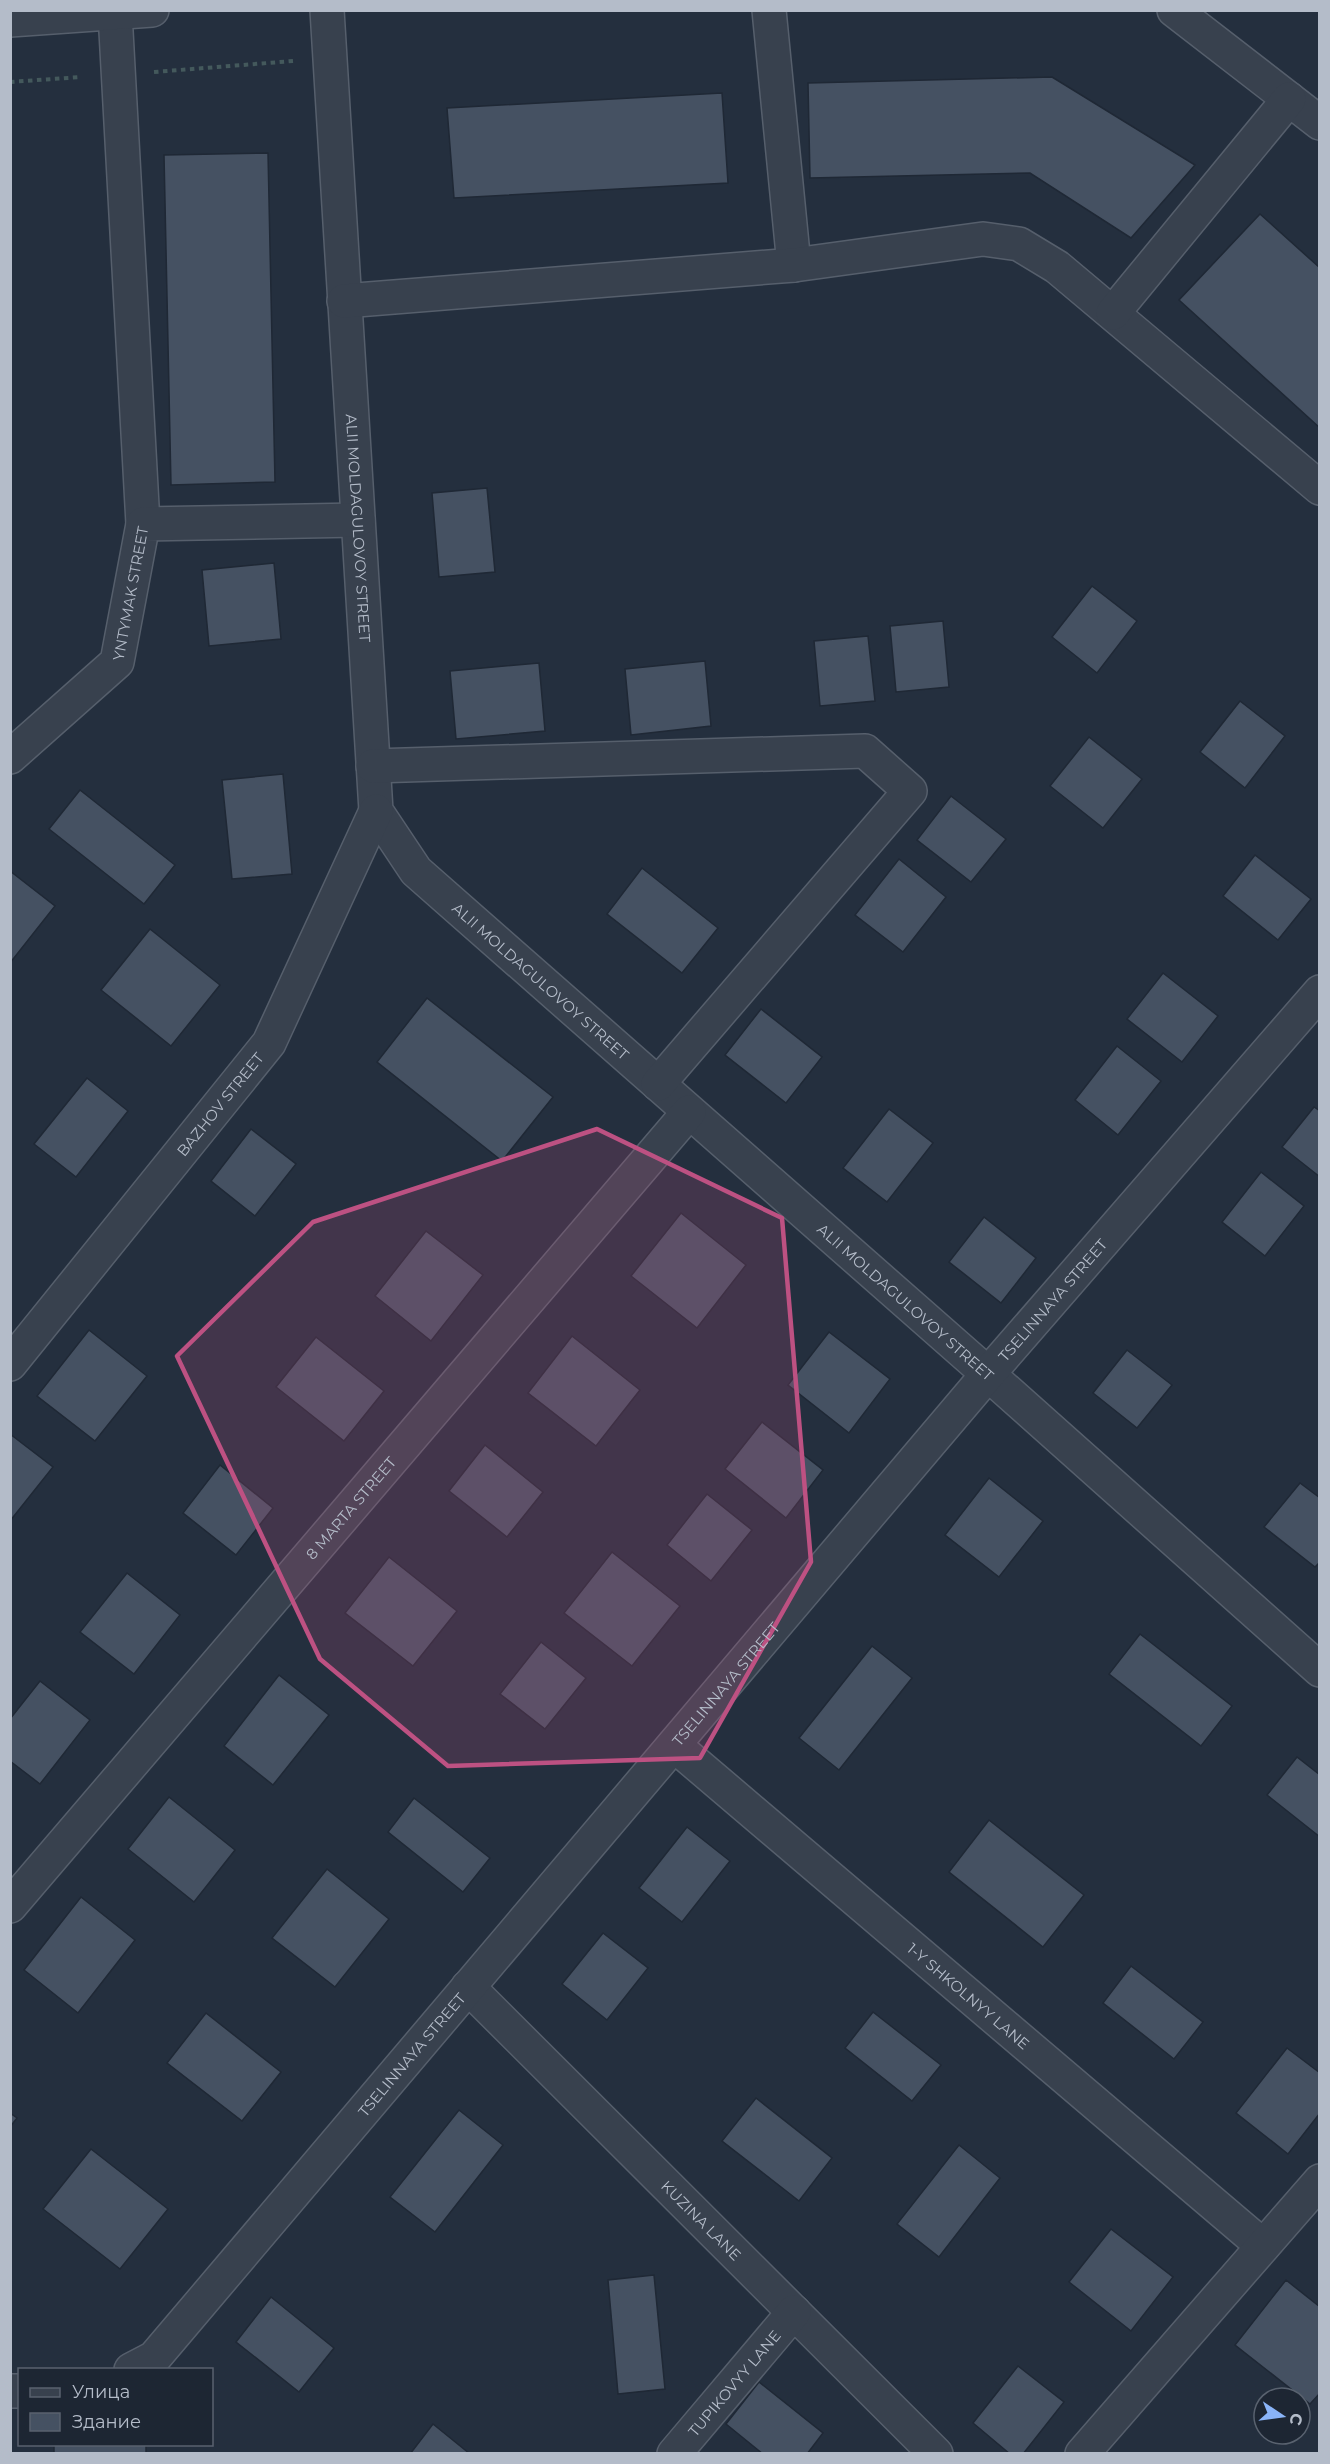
<svg xmlns="http://www.w3.org/2000/svg" width="1330" height="2464" font-family="Montserrat,sans-serif">
  <style>
    .building { fill: #455162; stroke: #1f2835; stroke-width: 1.5 }
    .lines { fill: none; stroke-linecap: round; stroke-linejoin: round }
    .minor-casing { stroke: #565f6c; stroke-width: 36 }
    .path { stroke: #44595c; stroke-width: 4; stroke-dasharray: 4.5 4.5; stroke-linecap: butt }
    .minor { stroke: #38414e; stroke-width: 33 }
    .marked { fill: #bd5182; fill-opacity: 0.2; stroke: #bd5182; stroke-width: 4.5; stroke-linejoin: round }
    .labels { text-anchor: middle; dominant-baseline: central; stroke-width: 4.5; stroke-linejoin: round; paint-order: stroke }
    .street-label { font-size: 15px; fill: #b4bcc9; stroke: #1d2633 }
  </style>
  <rect width="100%" height="100%" fill="#242f3e"/>
  <g class="building">
    <polygon points="1052,77 1195,165 1131,238 1030,173 810,178 808,83"/>
    <polygon points="722,93 728,183 454,198 447,108"/>
    <polygon points="268,153 275,482 171,485 164,155"/>
    <polygon points="1260,214 1320,268 1320,428 1179,300"/>
    <polygon points="487,488 495,572 439,577 432,493"/>
    <polygon points="274,563 281,639 209,646 202,570"/>
    <polygon points="1092,586 1137,621 1097,673 1052,637"/>
    <polygon points="943,621 949,687 896,692 890,626"/>
    <polygon points="868,636 875,701 820,706 814,641"/>
    <polygon points="705,661 711,726 631,735 625,669"/>
    <polygon points="539,663 545,731 456,739 450,671"/>
    <polygon points="1240,701 1285,736 1245,788 1200,752"/>
    <polygon points="1089,737 1142,779 1103,828 1050,786"/>
    <polygon points="283,774 292,874 232,879 222,780"/>
    <polygon points="80,790 175,865 144,904 49,829"/>
    <polygon points="951,796 1006,839 971,882 917,840"/>
    <polygon points="1255,855 1311,899 1278,940 1223,896"/>
    <polygon points="899,859 946,897 903,952 855,915"/>
    <polygon points="642,868 718,928 682,973 607,914"/>
    <polygon points="10,871 55,906 10,963"/>
    <polygon points="150,929 220,985 171,1046 101,990"/>
    <polygon points="1163,973 1218,1016 1182,1062 1127,1019"/>
    <polygon points="427,998 553,1097 502,1161 377,1062"/>
    <polygon points="761,1009 822,1057 786,1103 725,1055"/>
    <polygon points="1117,1046 1161,1081 1118,1135 1075,1100"/>
    <polygon points="87,1078 128,1111 76,1177 34,1144"/>
    <polygon points="1314,1107 1320,1111 1320,1177 1282,1147"/>
    <polygon points="889,1109 933,1143 887,1202 843,1168"/>
    <polygon points="251,1129 296,1164 255,1216 211,1181"/>
    <polygon points="1261,1172 1304,1206 1265,1256 1222,1222"/>
    <polygon points="681,1213 746,1265 697,1328 631,1276"/>
    <polygon points="984,1217 1036,1258 1001,1303 949,1262"/>
    <polygon points="426,1231 483,1275 431,1341 375,1296"/>
    <polygon points="89,1330 147,1376 95,1441 37,1396"/>
    <polygon points="829,1332 890,1379 849,1433 788,1385"/>
    <polygon points="572,1336 640,1390 596,1446 528,1393"/>
    <polygon points="316,1337 384,1391 344,1441 276,1387"/>
    <polygon points="1127,1350 1172,1385 1137,1428 1093,1393"/>
    <polygon points="762,1422 823,1470 786,1518 725,1469"/>
    <polygon points="10,1434 53,1467 10,1521"/>
    <polygon points="485,1445 543,1492 507,1537 449,1491"/>
    <polygon points="220,1465 273,1508 236,1555 183,1513"/>
    <polygon points="989,1478 1043,1521 999,1577 945,1535"/>
    <polygon points="1300,1483 1320,1498 1320,1562 1315,1567 1264,1527"/>
    <polygon points="707,1494 752,1530 711,1581 667,1545"/>
    <polygon points="612,1552 680,1606 632,1666 564,1613"/>
    <polygon points="389,1557 457,1611 413,1666 345,1613"/>
    <polygon points="127,1573 180,1615 134,1674 80,1632"/>
    <polygon points="1140,1634 1232,1706 1201,1746 1109,1674"/>
    <polygon points="541,1642 586,1678 545,1729 500,1694"/>
    <polygon points="872,1646 912,1678 839,1770 799,1738"/>
    <polygon points="279,1675 329,1715 273,1785 224,1746"/>
    <polygon points="40,1681 90,1720 40,1784 10,1761 10,1719"/>
    <polygon points="1297,1757 1320,1775 1320,1837 1267,1795"/>
    <polygon points="169,1797 235,1850 194,1902 128,1849"/>
    <polygon points="414,1798 490,1858 463,1892 388,1832"/>
    <polygon points="989,1820 1084,1895 1043,1947 949,1872"/>
    <polygon points="687,1827 730,1861 682,1922 639,1888"/>
    <polygon points="327,1869 389,1919 335,1987 272,1938"/>
    <polygon points="81,1897 135,1940 78,2013 24,1970"/>
    <polygon points="603,1933 648,1968 607,2020 562,1984"/>
    <polygon points="1131,1966 1203,2022 1174,2059 1103,2003"/>
    <polygon points="873,2012 941,2065 912,2101 845,2048"/>
    <polygon points="206,2013 281,2072 242,2121 167,2063"/>
    <polygon points="1287,2048 1320,2073 1320,2113 1288,2154 1236,2113"/>
    <polygon points="756,2098 832,2158 799,2201 722,2141"/>
    <polygon points="459,2110 503,2145 435,2232 390,2197"/>
    <polygon points="10,2113 17,2118 10,2127"/>
    <polygon points="959,2145 1000,2178 939,2257 897,2224"/>
    <polygon points="91,2149 168,2209 120,2269 43,2209"/>
    <polygon points="1111,2229 1173,2277 1131,2331 1069,2282"/>
    <polygon points="654,2275 665,2389 618,2394 608,2280"/>
    <polygon points="1286,2280 1320,2307 1320,2393 1310,2404 1235,2345"/>
    <polygon points="271,2297 334,2348 299,2392 236,2342"/>
    <polygon points="1018,2366 1064,2402 1023,2454 1010,2454 973,2423"/>
    <polygon points="759,2382 823,2433 807,2454 763,2454 726,2424"/>
    <polygon points="433,2424 470,2454 410,2454"/>
    <rect x="54" y="2444" width="92" height="10"/>
  </g>
  <g class="lines">
    <defs>
      <g id="minor">
        <path id="s1" d="M 327,10 L 376,811 L 416,871 L 988,1374 L 1320,1670"/>
        <polyline points="769,10 794,265"/>
        <polyline points="1174,10 1320,123"/>
        <polyline points="115,13 143,524"/>
        <polyline points="10,20 152,10"/>
        <polyline points="344,301 794,265 983,239 1019,244 1057,267 1320,488"/>
        <polyline points="1113,313 1289,99"/>
        <path id="s2" d="M 10,757 L 117,662 L 143,524 L 358,520"/>
        <polyline points="373,766 865,751 910,791 658,1084"/>
        <path id="s3" d="M 10,1364 L 269,1043 L 376,811"/>
        <path id="s4" d="M 674,1745 L 1263,2246"/>
        <path id="s5" d="M 10,1906 L 689,1112"/>
        <path id="s6" d="M 468,1987 L 936,2454"/>
        <path id="s7" d="M 131,2370 L 154,2358 L 988,1374 L 1320,992"/>
        <polyline points="10,2391 20,2391"/>
        <path id="s8" d="M 674,2454 L 794,2312"/>
        <polyline points="1082,2454 1320,2181"/>
      </g>
    </defs>
    <use href="#minor" class="minor-casing"/>
    <g class="path">
      <polyline points="154,72 293,61"/>
      <polyline points="10,82 81,77"/>
    </g>
    <use href="#minor" class="minor"/>
  </g>
  <path class="marked" d="M 597,1129 L 782,1218 L 811,1562 L 700,1758 L 448,1766 L 320,1659 L 177,1356 L 313,1222 Z"/>
  <g class="labels">
    <g class="street-label">
      <text stroke="none"><textPath href="#s1" startOffset="519">ALII MOLDAGULOVOY STREET</textPath></text>
      <text stroke="none"><textPath href="#s2" startOffset="213">YNTYMAK STREET</textPath></text>
      <text stroke="none"><textPath href="#s1" startOffset="1041">ALII MOLDAGULOVOY STREET</textPath></text>
      <text stroke="none"><textPath href="#s3" startOffset="334">BAZHOV STREET</textPath></text>
      <text stroke="none"><textPath href="#s7" startOffset="1414">TSELINNAYA STREET</textPath></text>
      <text stroke="none"><textPath href="#s1" startOffset="1527">ALII MOLDAGULOVOY STREET</textPath></text>
      <text stroke="none"><textPath href="#s5" startOffset="524">8 MARTA STREET</textPath></text>
      <text stroke="none"><textPath href="#s7" startOffset="910">TSELINNAYA STREET</textPath></text>
      <text stroke="none"><textPath href="#s4" startOffset="387">1-Y SHKOLNYY LANE</textPath></text>
      <text stroke="none"><textPath href="#s7" startOffset="424">TSELINNAYA STREET</textPath></text>
      <text stroke="none"><textPath href="#s6" startOffset="330">KUZINA LANE</textPath></text>
      <text stroke="none"><textPath href="#s8" startOffset="93">TUPIKOVYY LANE</textPath></text>
    </g>
  </g>
  <rect width="1330" height="2464" fill="none" stroke="#b4bcc9" stroke-width="24"/>
  <rect x="18" y="2368" width="195" height="78" fill="#1d2633" stroke="#59626f" stroke-width="1.5"/>
  <rect x="30" y="2388" width="30" height="9" fill="#38414e" stroke="#59626f" stroke-width="1.5"/>
  <text x="72" y="2398" font-size="18" fill="#b4bcc9">Улица</text>
  <rect x="30" y="2413" width="30" height="18" fill="#455162" stroke="#59626f" stroke-width="1.5"/>
  <text x="72" y="2428" font-size="18" fill="#b4bcc9">Здание</text>
  <g transform="translate(1282 2416) rotate(103)"><circle r="28" fill="#1d2633" stroke="#59626f" stroke-width="1.5"/>
  <path d="M0-4.5L10 22L0 15L-10 22Z" fill="#8ab4f8"/>
  <text y="-9" font-size="16" font-weight="bold" text-anchor="middle" fill="#b4bcc9">С</text>
  </g>
</svg>
